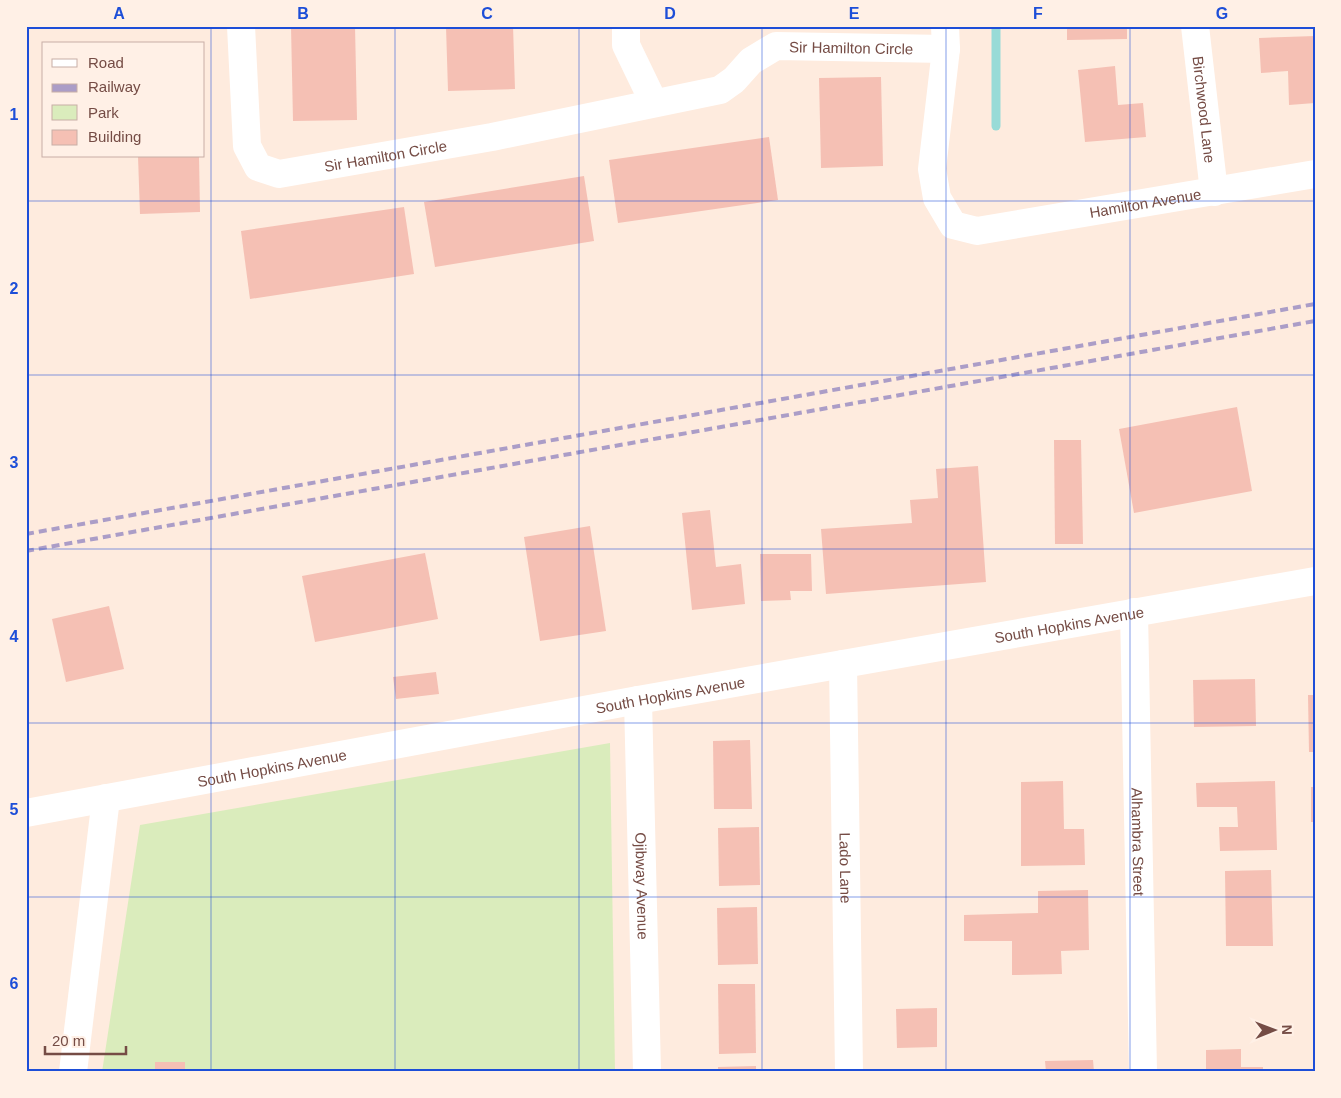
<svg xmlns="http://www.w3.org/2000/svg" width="1341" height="1098" font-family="Arial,sans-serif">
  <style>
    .green { fill: #daecbc }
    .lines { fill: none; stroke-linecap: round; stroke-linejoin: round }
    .stream { stroke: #98dbd7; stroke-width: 9 }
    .building { fill: #f5c0b4 }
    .minor { stroke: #fff; stroke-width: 28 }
    .rail { stroke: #ab9dc7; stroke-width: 4; stroke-dasharray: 8 5; stroke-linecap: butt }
    .grid { fill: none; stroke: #1d4ed8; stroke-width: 1; stroke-opacity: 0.55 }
    .labels { text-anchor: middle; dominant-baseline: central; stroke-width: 4; stroke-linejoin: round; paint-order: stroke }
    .street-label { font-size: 15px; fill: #754c45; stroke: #fff0e6 }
    .neatline { fill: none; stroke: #1d4ed8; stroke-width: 2 }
    .grid-label { font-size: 16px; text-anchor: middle; font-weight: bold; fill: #1d4ed8 }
  </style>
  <rect width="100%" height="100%" fill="#feebde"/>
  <polygon class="green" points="610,743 615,1072 102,1072 140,825"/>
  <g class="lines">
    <polyline class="stream" points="996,26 996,126"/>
  </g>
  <g class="building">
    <polygon points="291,26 355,26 357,120 293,121"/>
    <polygon points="446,26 513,26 515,89 448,91"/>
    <polygon points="1067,26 1127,26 1127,39 1067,40"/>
    <polygon points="1315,36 1315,103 1289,105 1288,71 1261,73 1259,38"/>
    <polygon points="1115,66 1118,105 1143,103 1146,137 1085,142 1078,70"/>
    <polygon points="881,77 883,166 821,168 819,78"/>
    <polygon points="769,137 778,200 618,223 609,160"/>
    <polygon points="138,156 199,156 200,212 140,214"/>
    <polygon points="584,176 594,241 435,267 424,202"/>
    <polygon points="404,207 414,274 250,299 241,231"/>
    <polygon points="1237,407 1252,491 1134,513 1119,429"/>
    <polygon points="1054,440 1081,440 1083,544 1055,544"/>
    <polygon points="978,466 986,582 826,594 821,529 912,523 910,500 938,498 936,469"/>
    <polygon points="710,510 716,567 741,564 745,604 692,610 682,513"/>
    <polygon points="590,526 606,631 540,641 524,537"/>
    <polygon points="425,553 438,619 315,642 302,576"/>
    <polygon points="760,554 811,554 812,591 790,591 791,600 761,601"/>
    <polygon points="109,606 124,669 66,682 52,619"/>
    <polygon points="436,672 439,694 396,699 393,677"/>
    <polygon points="1255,679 1256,726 1194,727 1193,680"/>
    <polygon points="1308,695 1315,695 1315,752 1309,752"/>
    <polygon points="750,740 752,809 714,809 713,741"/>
    <polygon points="1063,781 1064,829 1084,829 1085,865 1021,866 1021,782"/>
    <polygon points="1275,781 1277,850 1220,851 1219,827 1238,827 1237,807 1197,807 1196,783"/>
    <rect x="1311" y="787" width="4" height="35"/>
    <polygon points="759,827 760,885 719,886 718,828"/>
    <polygon points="1271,870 1273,946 1226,946 1225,871"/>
    <polygon points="1088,890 1089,950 1061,951 1062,974 1012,975 1012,941 964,941 964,915 1038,913 1038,891"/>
    <polygon points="757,907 758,964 718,965 717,908"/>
    <polygon points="718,984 755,984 756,1053 719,1054"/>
    <polygon points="937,1008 937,1047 897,1048 896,1009"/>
    <polygon points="1241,1049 1241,1067 1263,1067 1263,1072 1206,1072 1206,1050"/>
    <polygon points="1093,1060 1094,1072 1046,1072 1045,1061"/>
    <rect x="155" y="1062" width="30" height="10"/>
    <polygon points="756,1066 756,1072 718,1072 718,1067"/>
  </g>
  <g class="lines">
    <g class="minor">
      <path id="s1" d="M 241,26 L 247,146 L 258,167 L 279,174 L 492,137 L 720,90 L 734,80 L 751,61 L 776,46 L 946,49"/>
      <polyline points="626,26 626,45 654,103"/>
      <path id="s2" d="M 945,26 L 946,49 L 932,169 L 937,198 L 953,225 L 977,231 L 1315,174"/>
      <path id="s3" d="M 1195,26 L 1214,192"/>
      <path id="s4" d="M 1134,612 L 1143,1072"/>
      <path id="s5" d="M 843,664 L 849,1072"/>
      <path id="s6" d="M 638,700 L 647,1072"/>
      <path id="s7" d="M 26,813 L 638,700 L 1315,581"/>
      <polyline points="73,1072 106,798"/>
    </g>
    <g class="rail">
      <polyline points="26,534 1315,304"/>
      <polyline points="26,551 1315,321"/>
    </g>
  </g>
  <path class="grid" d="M 211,26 L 211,1072M 395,26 L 395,1072M 579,26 L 579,1072M 762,26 L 762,1072M 946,26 L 946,1072M 1130,26 L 1130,1072M 26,201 L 1315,201M 26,375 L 1315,375M 26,549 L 1315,549M 26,723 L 1315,723M 26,897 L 1315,897"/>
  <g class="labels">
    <g class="street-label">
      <text stroke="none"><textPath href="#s1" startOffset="762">Sir Hamilton Circle</textPath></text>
      <text stroke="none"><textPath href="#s3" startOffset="84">Birchwood Lane</textPath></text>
      <text stroke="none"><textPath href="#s1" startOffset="274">Sir Hamilton Circle</textPath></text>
      <text stroke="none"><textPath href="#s2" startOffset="400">Hamilton Avenue</textPath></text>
      <text stroke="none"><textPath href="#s7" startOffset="1060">South Hopkins Avenue</textPath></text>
      <text stroke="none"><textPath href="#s7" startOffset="655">South Hopkins Avenue</textPath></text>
      <text stroke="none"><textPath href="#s7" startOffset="250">South Hopkins Avenue</textPath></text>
      <text stroke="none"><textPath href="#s4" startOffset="230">Alhambra Street</textPath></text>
      <text stroke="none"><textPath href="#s5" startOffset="204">Lado Lane</textPath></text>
      <text stroke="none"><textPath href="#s6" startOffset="186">Ojibway Avenue</textPath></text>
    </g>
  </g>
  <rect width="1341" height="1098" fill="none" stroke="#fff0e6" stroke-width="55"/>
  <rect x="42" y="42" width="162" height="115" fill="#fff0e6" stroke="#c8aea6"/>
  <rect x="52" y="59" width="25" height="8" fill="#ffffff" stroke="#c8aea6"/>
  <text x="88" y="68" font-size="15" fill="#754c45">Road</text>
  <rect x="52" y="84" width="25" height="8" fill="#ab9dc7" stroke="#c8aea6"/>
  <text x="88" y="92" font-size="15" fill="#754c45">Railway</text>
  <rect x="52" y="105" width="25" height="15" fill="#daecbc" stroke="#c8aea6"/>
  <text x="88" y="118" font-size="15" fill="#754c45">Park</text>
  <rect x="52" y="130" width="25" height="15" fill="#f5c0b4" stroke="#c8aea6"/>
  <text x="88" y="142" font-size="15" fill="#754c45">Building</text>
  <g transform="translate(1274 1030) rotate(89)" stroke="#fff0e6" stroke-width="4" paint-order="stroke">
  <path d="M0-4L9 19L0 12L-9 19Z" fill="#754c45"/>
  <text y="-8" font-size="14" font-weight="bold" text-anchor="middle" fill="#754c45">N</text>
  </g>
  <path d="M45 1046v8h81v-8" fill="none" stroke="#754c45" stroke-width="2.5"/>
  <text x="52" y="1046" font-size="15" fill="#754c45" stroke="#fff0e6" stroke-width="4" paint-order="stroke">20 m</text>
  <rect x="28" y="28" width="1286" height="1042" class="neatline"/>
  <g class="grid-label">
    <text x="119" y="19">A</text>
    <text x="303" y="19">B</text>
    <text x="487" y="19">C</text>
    <text x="670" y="19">D</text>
    <text x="854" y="19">E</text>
    <text x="1038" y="19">F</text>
    <text x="1222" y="19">G</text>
    <text x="14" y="120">1</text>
    <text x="14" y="294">2</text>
    <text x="14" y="468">3</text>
    <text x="14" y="642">4</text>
    <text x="14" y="815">5</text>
    <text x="14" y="989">6</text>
  </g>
</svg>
